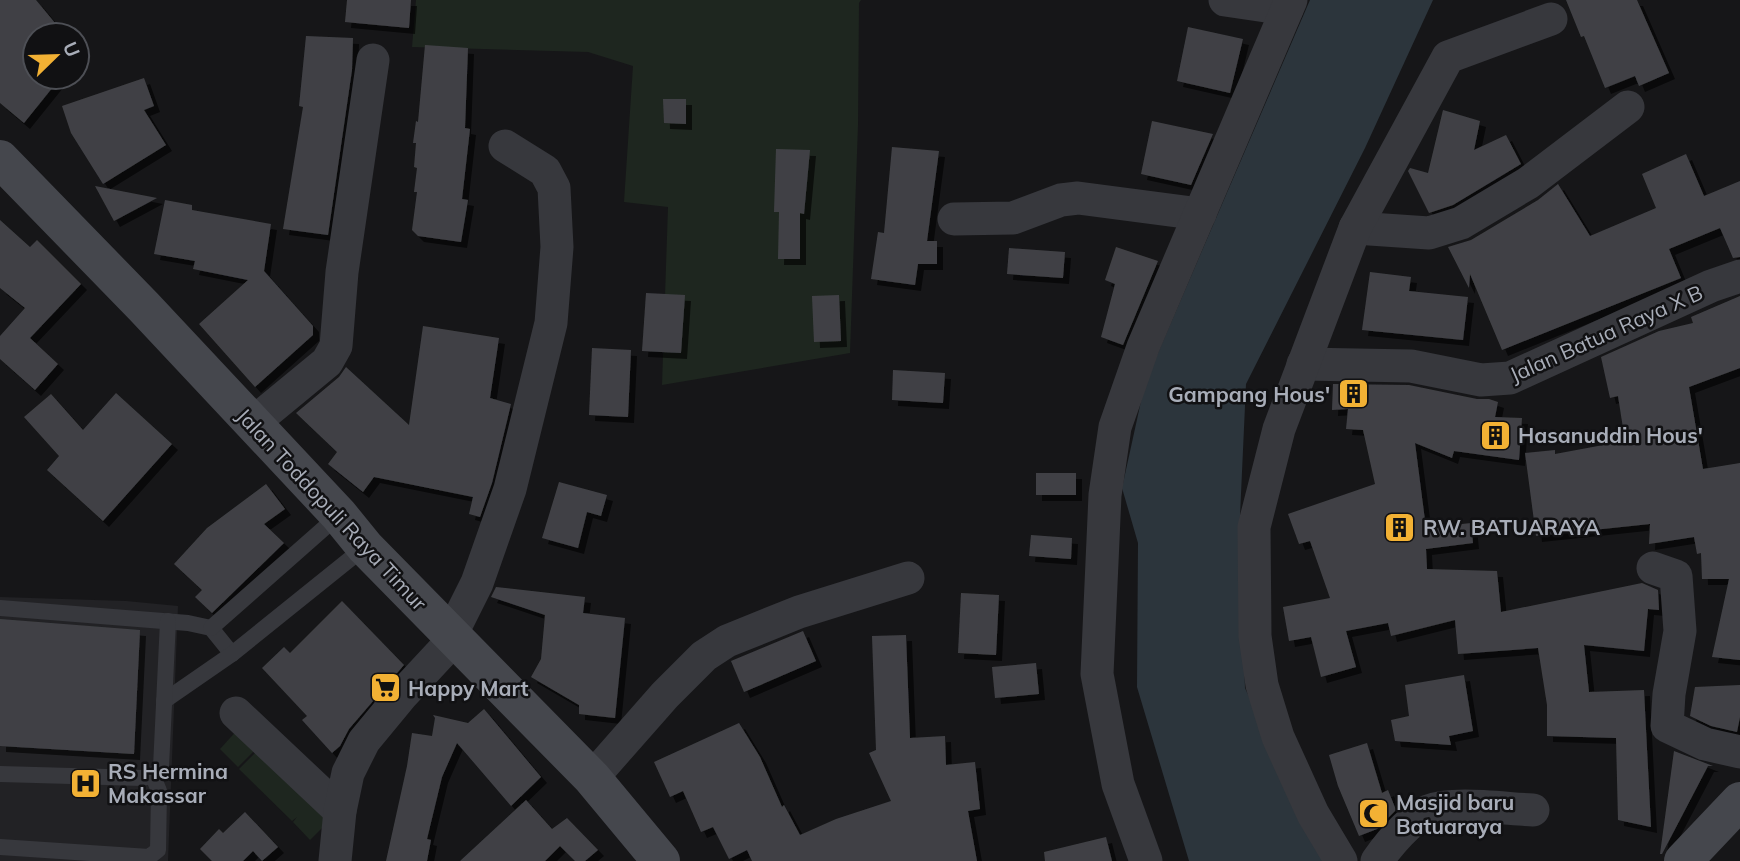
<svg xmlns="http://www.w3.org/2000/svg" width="1740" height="861" font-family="Mulish,sans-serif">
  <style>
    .built { fill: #222225 }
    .green { fill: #1e261f }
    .water { fill: #2c353c }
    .building { fill: #404145; filter: url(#shadow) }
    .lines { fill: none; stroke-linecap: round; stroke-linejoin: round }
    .service { stroke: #37383d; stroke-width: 16 }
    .minor { stroke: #37383d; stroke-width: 33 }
    .secondary { stroke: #45474d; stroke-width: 38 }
    .labels { text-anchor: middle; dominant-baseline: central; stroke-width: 5; stroke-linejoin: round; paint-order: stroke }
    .street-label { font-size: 21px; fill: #a8adb8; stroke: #111113 }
    .poi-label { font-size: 21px; font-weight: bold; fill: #a8adb8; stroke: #111113; text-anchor: start }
  </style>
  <defs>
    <filter id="shadow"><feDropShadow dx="6" dy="6" stdDeviation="0" flood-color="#0009"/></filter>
  </defs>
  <rect width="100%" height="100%" fill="#161618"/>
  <polygon class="built" points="0,597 126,601 178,606 168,861 0,861"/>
  <g class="green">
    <polygon points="416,0 861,0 859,3 858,125 850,353 662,385 668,207 624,202 633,66 588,52 412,47"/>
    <polygon points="240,727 260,745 238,767 220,749"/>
    <polygon points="261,747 332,818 310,840 293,822 297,817 292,821 239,769"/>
  </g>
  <polygon class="water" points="1310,0 1433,0 1365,148 1246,384 1239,538 1245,688 1310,830 1332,861 1189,861 1137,687 1138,543 1122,488 1145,383"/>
  <g class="building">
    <polygon points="0,0 36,0 65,35 35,35 35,77 61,77 24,123 0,103"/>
    <polygon points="347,0 411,0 409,28 345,22"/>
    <polygon points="1566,0 1637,0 1669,73 1639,86 1635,76 1605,88 1584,36 1581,37"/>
    <polygon points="1188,27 1243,39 1230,93 1177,81"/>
    <polygon points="306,36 353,38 352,70 328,235 283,229 303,107 299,106"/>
    <polygon points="425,45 468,48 465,128 470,129 462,199 468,200 461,242 418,236 412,230 417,192 414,192 417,168 414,167 416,143 413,143 416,121 418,122"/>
    <polygon points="144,78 154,106 144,110 166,145 103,184 71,133 62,106"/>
    <polygon points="663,99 686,99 686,124 664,123"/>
    <polygon points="1443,110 1480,121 1474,150 1506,135 1521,164 1453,205 1429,213 1408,171 1410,168 1428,173"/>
    <polygon points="1152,121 1213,134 1191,185 1141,174"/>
    <polygon points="892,147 939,151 927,241 937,241 937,264 918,264 915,285 871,279 878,232 884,233"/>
    <polygon points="776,149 810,150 804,214 800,213 800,259 778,259 779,212 774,212"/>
    <polygon points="1686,154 1704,196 1740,181 1740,257 1733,258 1720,228 1669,249 1681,278 1502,350 1470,274 1469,288 1448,247 1471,240 1538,200 1558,184 1590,236 1656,208 1642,174"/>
    <polygon points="95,186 157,198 114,221"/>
    <polygon points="165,200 192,205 192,210 271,224 264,271 313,326 313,335 255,387 199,324 248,280 193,269 195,261 154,254"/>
    <polygon points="0,220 30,247 37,240 81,284 30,338 58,364 35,390 0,359 0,336 25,308 0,288"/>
    <polygon points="1116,247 1158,261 1123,345 1101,337 1115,284 1105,280"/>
    <polygon points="1009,248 1065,252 1063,278 1007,274"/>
    <polygon points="1370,272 1411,277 1409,291 1468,297 1463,340 1362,330"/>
    <polygon points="646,293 685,295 681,353 642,351"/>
    <polygon points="839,295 841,341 814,342 812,296"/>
    <polygon points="1740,296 1740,368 1689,387 1703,469 1740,463 1740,660 1712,657 1729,579 1702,579 1701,553 1697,554 1694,537 1649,544 1650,524 1536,536 1525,453 1555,450 1555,454 1625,441 1618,396 1610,398 1601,357 1659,331 1693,323 1691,317"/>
    <polygon points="423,326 499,338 490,398 511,404 492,483 480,517 469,514 473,497 374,477 363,492 328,464 337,452 296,413 339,377 346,367 409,425"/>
    <polygon points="592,348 631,350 628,417 589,415"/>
    <polygon points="893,370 945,373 943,403 892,400"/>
    <polygon points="1333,384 1409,385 1477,399 1489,399 1498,402 1495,417 1522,418 1519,460 1454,451 1452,458 1415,443 1426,528 1471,523 1473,543 1426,549 1427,569 1497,571 1501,612 1642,583 1658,590 1659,610 1648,609 1644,651 1584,645 1589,692 1644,690 1651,827 1618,820 1616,738 1547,736 1547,705 1538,648 1458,654 1455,620 1391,636 1388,623 1346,631 1356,667 1321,677 1311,637 1289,641 1283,607 1330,598 1310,541 1299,544 1288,514 1375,484 1363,430 1346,429 1348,409 1332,410"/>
    <polygon points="116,393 172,444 103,521 47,470 59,456 24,417 51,394 83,430"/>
    <rect x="1036" y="473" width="40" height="22"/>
    <polygon points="559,482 607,495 601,516 587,512 578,548 542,538"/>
    <polygon points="266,484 285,509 264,524 284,543 212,613 195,597 202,590 174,564 207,528"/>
    <polygon points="1031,535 1072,538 1071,559 1029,556"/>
    <polygon points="496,587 585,597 583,613 625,618 615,718 579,714 579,705 531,677 541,659 545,615 491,597"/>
    <polygon points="961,593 999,595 996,655 958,653"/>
    <polygon points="342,601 404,665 349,729 340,746 332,753 302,720 307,716 262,668 284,647 290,653"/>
    <polygon points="0,619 140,630 134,754 0,746"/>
    <polygon points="803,631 816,661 744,692 731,661"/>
    <polygon points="906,635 910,738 945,736 946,765 975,762 980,809 968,811 977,861 752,861 747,850 729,859 713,827 701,832 683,791 670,797 654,762 739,723 760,757 782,807 784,805 800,835 836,819 891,801 869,753 876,750 872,636"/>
    <polygon points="1036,663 1039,694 995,698 992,667"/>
    <polygon points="1464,675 1473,731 1449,736 1451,745 1395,741 1391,720 1409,716 1405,685"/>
    <polygon points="1740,685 1740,717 1737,732 1711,726 1690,716 1695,687"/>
    <polygon points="484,709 541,777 511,806 457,743 442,777 427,839 431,840 427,861 386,861 407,766 412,733 432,736 435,718 433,715 468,723"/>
    <polygon points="1367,743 1382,793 1388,790 1396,810 1377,829 1359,836 1338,786 1329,755"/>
    <polygon points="1674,751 1713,766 1708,766 1662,854 1660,854"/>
    <polygon points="526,800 552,829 567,818 598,850 585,861 575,861 560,846 545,861 460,861"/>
    <polygon points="245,812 278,847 262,861 253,851 243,861 212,861 200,849 219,829 223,833"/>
    <polygon points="1106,837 1112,861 1045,861 1044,852"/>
  </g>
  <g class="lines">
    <g class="service">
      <polyline points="0,608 188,623 211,628 232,654"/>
      <polyline points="211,628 339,515"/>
      <polyline points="164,701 232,654 365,547"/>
      <polyline points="0,774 142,778 153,776 161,767 168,621"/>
      <polyline points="0,847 149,857 158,850 159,791 153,776"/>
    </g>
    <g class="minor">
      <polyline points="1225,0 1287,9"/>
      <polyline points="954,219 1013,218 1061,200 1078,198 1200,214"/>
      <polyline points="1355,228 1429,233 1461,223 1528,183 1628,107"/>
      <polyline points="1303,364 1411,366 1481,380 1510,378 1711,286 1740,276"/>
      <polyline points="253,423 327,362 336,346 342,272 373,60"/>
      <polyline points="1653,568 1676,576 1680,631 1669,694 1667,726 1705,744 1740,752"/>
      <polyline points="451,635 477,583 510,489 551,323 557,247 554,188 545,171 505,146"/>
      <polyline points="236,713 340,811"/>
      <polyline points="592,778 665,695 704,656 727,641 799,612 908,578"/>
      <polyline points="335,861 340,811 348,773 364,741 402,695 455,638"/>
      <polyline points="1146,861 1118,784 1097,674 1105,495 1115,427 1143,347 1291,0"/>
      <polyline points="1341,861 1313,814 1278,737 1262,685 1255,636 1254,527 1279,429 1355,228 1448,57 1551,19"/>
      <path d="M 1377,861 C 1389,844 1409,820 1428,811 C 1453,801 1505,809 1533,810"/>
    </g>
    <g class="secondary">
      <polyline points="0,159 144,307 339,515 365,547 592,778 661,861"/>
      <polyline points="1683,861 1740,801"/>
    </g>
  </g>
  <defs>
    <symbol id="building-square" viewBox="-11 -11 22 22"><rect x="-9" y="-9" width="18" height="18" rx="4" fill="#f2b134" stroke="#111113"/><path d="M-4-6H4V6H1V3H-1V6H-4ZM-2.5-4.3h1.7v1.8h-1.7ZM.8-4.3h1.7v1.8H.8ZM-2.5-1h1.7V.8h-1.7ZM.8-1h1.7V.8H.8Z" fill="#111"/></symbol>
    <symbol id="supermarket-square" viewBox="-11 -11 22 22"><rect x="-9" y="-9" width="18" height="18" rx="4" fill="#f2b134" stroke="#111113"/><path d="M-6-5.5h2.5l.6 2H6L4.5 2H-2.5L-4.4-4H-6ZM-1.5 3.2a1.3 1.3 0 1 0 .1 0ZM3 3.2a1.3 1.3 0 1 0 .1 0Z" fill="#111"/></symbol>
    <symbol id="hospital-square" viewBox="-11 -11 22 22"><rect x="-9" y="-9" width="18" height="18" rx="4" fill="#f2b134" stroke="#111113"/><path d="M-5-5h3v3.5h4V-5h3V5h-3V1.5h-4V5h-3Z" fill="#111"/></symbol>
    <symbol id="mosque-square" viewBox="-11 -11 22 22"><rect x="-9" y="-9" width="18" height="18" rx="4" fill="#f2b134" stroke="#111113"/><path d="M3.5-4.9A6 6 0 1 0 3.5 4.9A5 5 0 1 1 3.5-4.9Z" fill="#111"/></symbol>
  </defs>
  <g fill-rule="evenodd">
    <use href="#building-square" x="1336" y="376" width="35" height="35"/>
    <use href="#building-square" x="1478" y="418" width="35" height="35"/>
    <use href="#building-square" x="1382" y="510" width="35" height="35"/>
    <use href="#supermarket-square" x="368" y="670" width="35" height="35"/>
    <use href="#hospital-square" x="68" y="766" width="35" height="35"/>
    <use href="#mosque-square" x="1356" y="796" width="35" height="35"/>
  </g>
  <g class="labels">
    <g class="street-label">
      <text transform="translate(1606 333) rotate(-24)">Jalan Batua Raya X B</text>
      <text transform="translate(332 509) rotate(47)">Jalan Toddopuli Raya Timur</text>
    </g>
    <g class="poi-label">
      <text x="1330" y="394" text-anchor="end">Gampang Hous'</text>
      <text x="1518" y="435">Hasanuddin Hous'</text>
      <text x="1423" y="527">RW. BATUARAYA</text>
      <text x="408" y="688">Happy Mart</text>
      <text x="108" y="771">RS Hermina<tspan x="108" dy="24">Makassar</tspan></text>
      <text x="1396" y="802">Masjid baru<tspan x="1396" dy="24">Batuaraya</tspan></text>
    </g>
  </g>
  <g transform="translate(56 56) rotate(67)"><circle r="33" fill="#111113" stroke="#4d4f55" stroke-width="2"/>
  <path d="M0-5L12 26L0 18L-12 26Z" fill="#f2b134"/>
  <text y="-10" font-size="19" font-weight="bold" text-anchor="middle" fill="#a8adb8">U</text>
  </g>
</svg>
